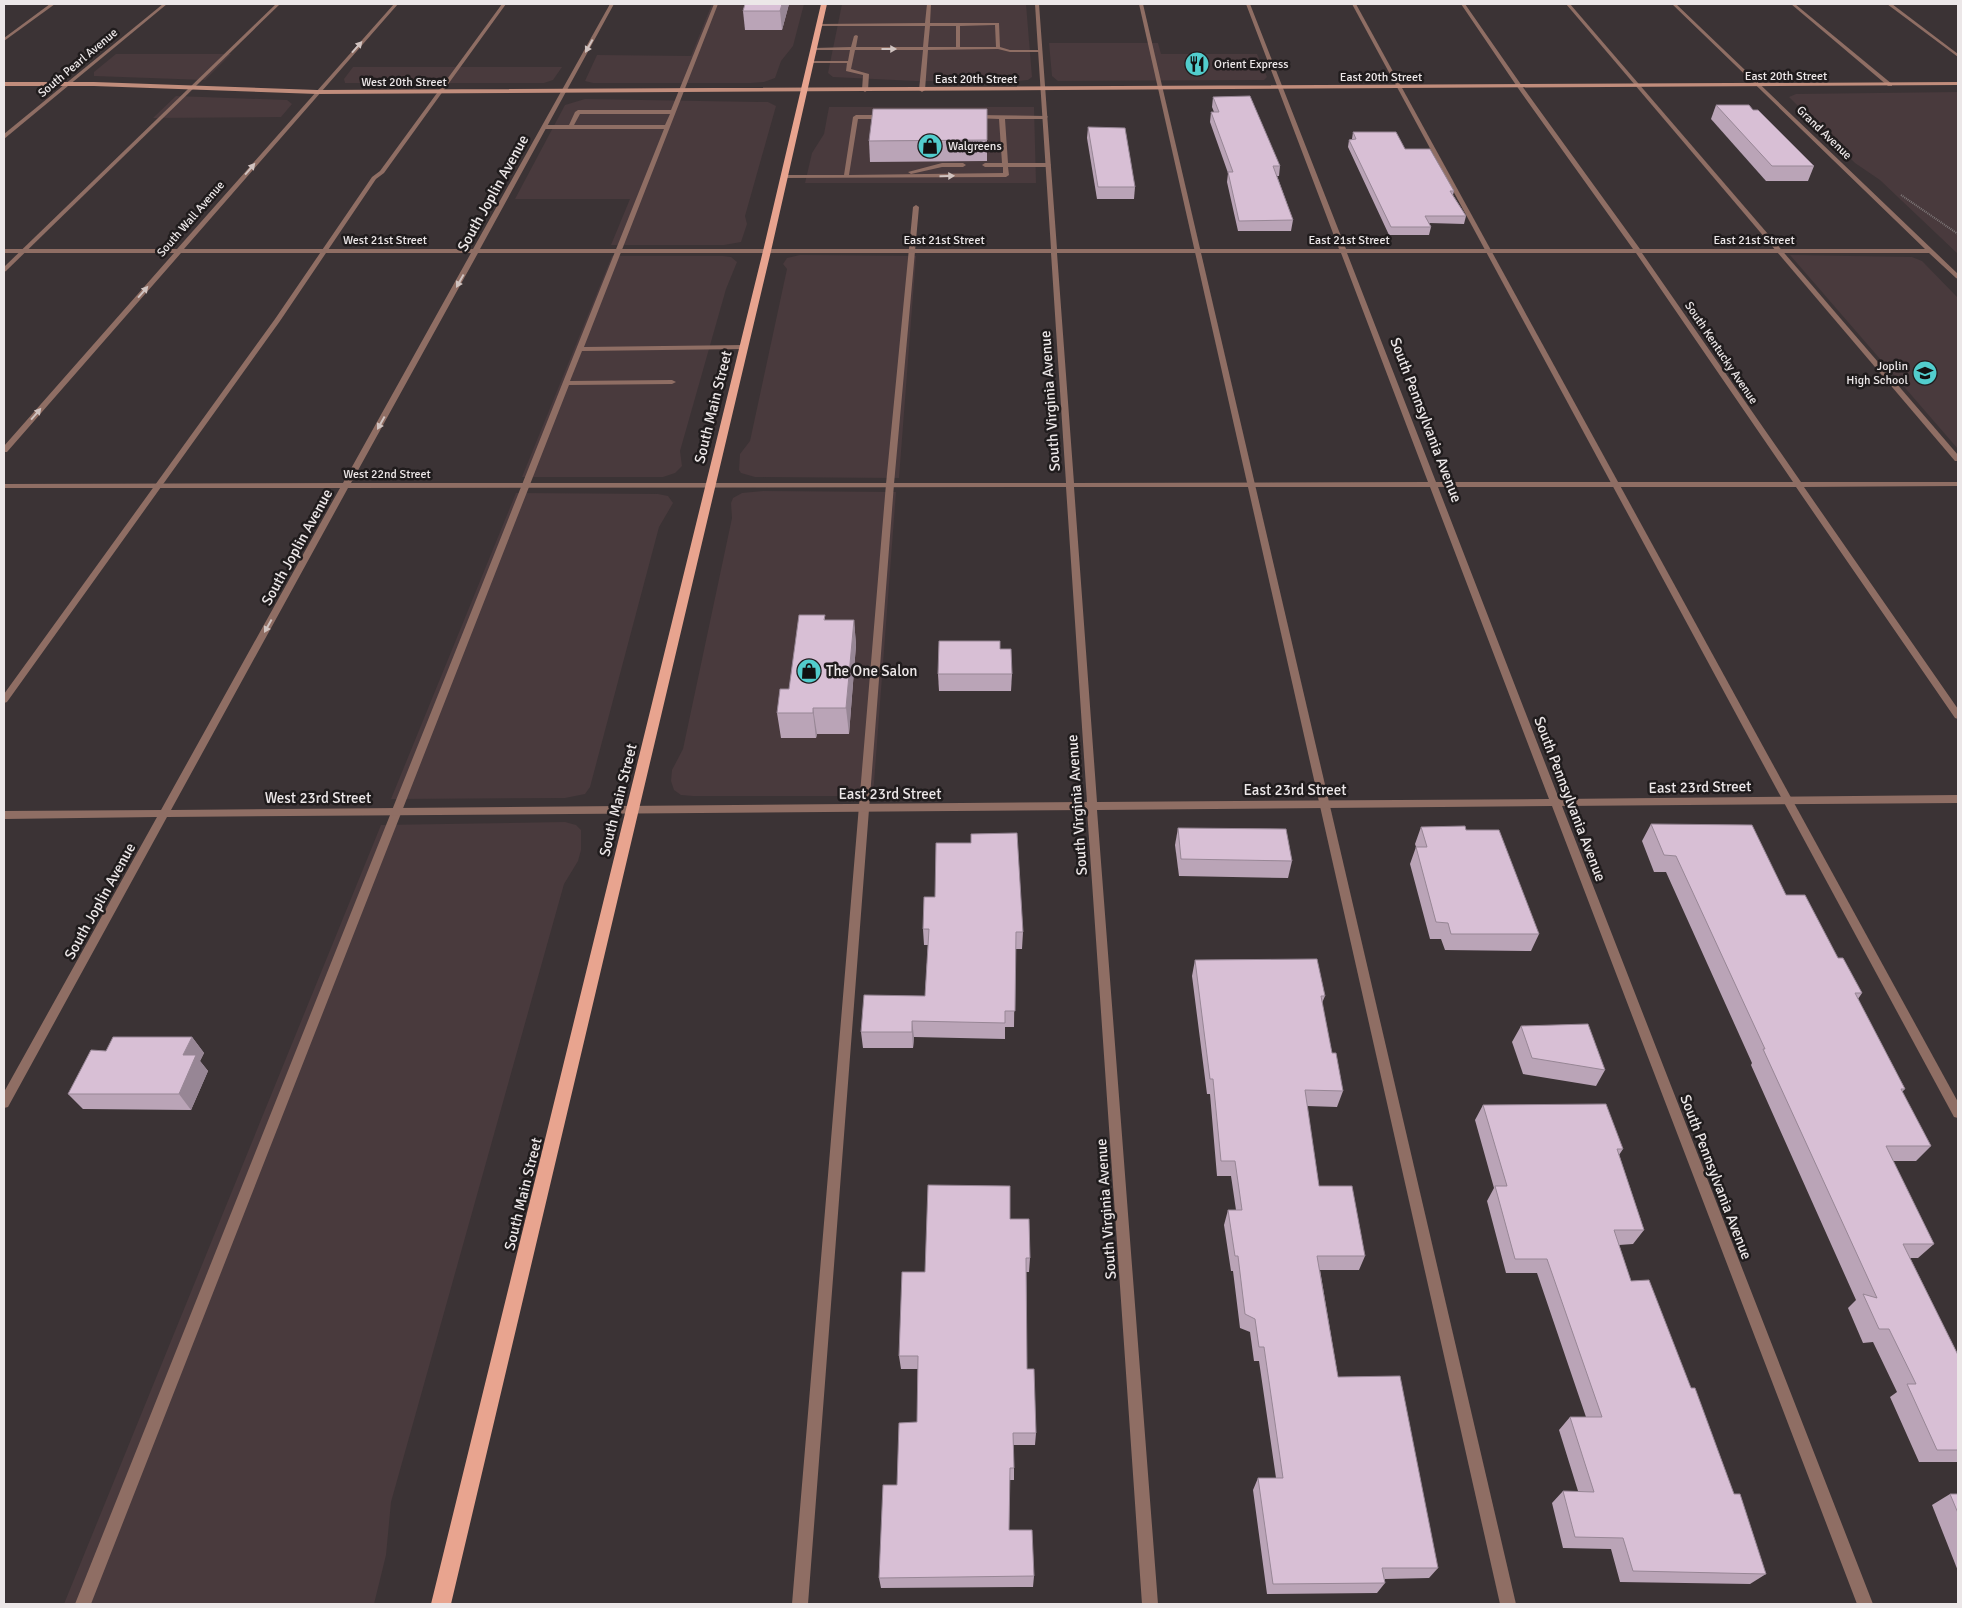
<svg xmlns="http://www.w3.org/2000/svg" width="1962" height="1608" font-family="Signika,sans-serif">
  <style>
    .built { fill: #493a3d }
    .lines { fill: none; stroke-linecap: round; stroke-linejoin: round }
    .path { stroke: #7f7879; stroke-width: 2; stroke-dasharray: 1 1; stroke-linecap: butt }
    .lane { fill: #8f6e64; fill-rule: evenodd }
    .street { fill: #8f6e64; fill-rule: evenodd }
    .secondary { fill: #c18d7c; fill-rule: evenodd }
    .primary { fill: #e8a48f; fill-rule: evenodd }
    .wall { fill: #baa4b7 }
    .shaded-wall { fill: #978695 }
    .building { fill: #d8bfd5; stroke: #978695 }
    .oneway { fill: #d0c3c0 }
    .labels { text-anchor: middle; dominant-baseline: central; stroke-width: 5; stroke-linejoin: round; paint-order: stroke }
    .far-street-label { font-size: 12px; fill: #ece7e8; stroke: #201c1d }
    .far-poi-label { font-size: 12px; fill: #ece7e8; stroke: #201c1d; text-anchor: start }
    .street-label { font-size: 15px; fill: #ece7e8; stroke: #201c1d }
    .poi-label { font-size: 15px; fill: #ece7e8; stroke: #201c1d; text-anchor: start }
  </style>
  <rect width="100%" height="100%" fill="#3b3335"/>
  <g class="built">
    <polygon points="712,4 804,4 793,46 781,61 775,78 764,82 751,83 593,83 585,81 597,55 691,56"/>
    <polygon points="842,4 1026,4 1032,77 1028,80 1017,81 915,81 833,77 828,73"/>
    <polygon points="1049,43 1158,43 1161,54 1257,54 1267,77 1264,80 1258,80 1058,81 1052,76"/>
    <polygon points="116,54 231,54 205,80 94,76 94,72"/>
    <polygon points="353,67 562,67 553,80 544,83 345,83 344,79"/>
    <polygon points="1958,92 1958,254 1880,180 1855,163 1789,97 1796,94"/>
    <polygon points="176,96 287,100 292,104 281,117 153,118"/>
    <polygon points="585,99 759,102 768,102 776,106 745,216 747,224 741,242 724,245 611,245 630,199 515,199 565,105"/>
    <polygon points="829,107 1034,107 1036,183 805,183 812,153 824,134"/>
    <polygon points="800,255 916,256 899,478 755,477 741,473 739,470 740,454 750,441 787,269 783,264 787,258"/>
    <polygon points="1790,255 1912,257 1922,261 1958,298 1958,449"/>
    <polygon points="612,256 723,256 731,257 737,262 726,289 680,451 682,466 675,473 663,477 522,477"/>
    <polygon points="763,491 896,492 873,796 693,796 681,795 674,790 671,781 672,770 683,749 732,518 731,503 733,498 742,493"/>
    <polygon points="516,493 658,494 668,496 673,503 659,527 590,787 585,794 565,798 391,799"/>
    <polygon points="565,822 576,825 581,830 581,850 578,861 564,884 391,1502 386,1555 374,1604 64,1604 381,825"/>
  </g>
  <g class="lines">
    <polyline class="path" points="1901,195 1958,234"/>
    <g class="lane">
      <polygon points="50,4 55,4 4,41 4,38"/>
      <polygon points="276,4 280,4 6,271 4,272 4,267"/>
      <polygon points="502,4 506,4 384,173 376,179 280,321 7,702 4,703 4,694 275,319 372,177 380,171"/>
      <path d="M 714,4 L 718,4 L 584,347 L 744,345 L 747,347 L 744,349 L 582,351 L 570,381 L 672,380 L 676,382 L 672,384 L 569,385 L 91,1604 L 75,1604 L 664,129 L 545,129 L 542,127 L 545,125 L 569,125 L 575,112 L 578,110 L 671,110 ZM 580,114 L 670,114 L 665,125 L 574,125 Z"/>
      <path d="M 927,4 L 931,4 L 930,23 L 999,23 L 1000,47 L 1010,50 L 1040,50 L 1042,51 L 1040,52 L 1010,52 L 998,49 L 928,50 L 925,90 L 922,92 L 919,90 L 923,50 L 855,50 L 851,69 L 869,74 L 868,90 L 865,92 L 862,90 L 863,75 L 846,71 L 847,63 L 811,63 L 809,62 L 811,61 L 848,61 L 850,50 L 814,50 L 812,49 L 814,48 L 851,47 L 854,36 L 856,35 L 858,36 L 856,47 L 923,47 L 925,26 L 819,26 L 817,25 L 819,24 L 925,23 ZM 995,25 L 996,47 L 960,47 L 960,26 ZM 930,26 L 956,26 L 956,47 L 928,47 Z"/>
      <polygon points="1139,4 1143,4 1516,1604 1500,1604"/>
      <polygon points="1352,4 1356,4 1958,1102 1958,1118 1954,1117"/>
      <polygon points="1566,4 1570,4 1958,455 1958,461 1955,461"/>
      <polygon points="1791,4 1795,4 1892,84 1892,86 1888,86"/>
      <polygon points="856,115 885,115 888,117 885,119 858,119 849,175 1003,173 1003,167 985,167 982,165 985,163 1002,163 999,119 972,118 971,117 974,115 1047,116 1048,117 1045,119 1005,119 1008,163 1048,163 1051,165 1048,167 1008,167 1009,175 1006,177 782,178 781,177 784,175 844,175 853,117"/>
      <polygon points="942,163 963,163 966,165 963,167 942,167 911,174 908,172"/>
      <polygon points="916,205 919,207 894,484 808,1604 792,1604 886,484 913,207"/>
    </g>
    <g class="street">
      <polygon points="163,4 167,4 4,139 4,134"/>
      <path d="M 394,4 L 398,4 L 184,249 L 473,249 L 610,4 L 614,4 L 480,249 L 1051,249 L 1035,4 L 1039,4 L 1057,249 L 1339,249 L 1246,4 L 1250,4 L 1346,249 L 1633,249 L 1518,88 L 1461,4 L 1465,4 L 1522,86 L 1640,249 L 1925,249 L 1672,4 L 1676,4 L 1958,274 L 1958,279 L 1956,278 L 1929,253 L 1642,253 L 1801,482 L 1958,482 L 1958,486 L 1804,487 L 1958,709 L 1958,719 L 1955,718 L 1796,487 L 1438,487 L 1559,799 L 1958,795 L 1958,803 L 1562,806 L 1873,1604 L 1857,1604 L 1552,806 L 1097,810 L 1158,1604 L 1142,1604 L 1087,810 L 167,817 L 8,1107 L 4,1108 L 4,1092 L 157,817 L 4,819 L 4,811 L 161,810 L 340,488 L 4,488 L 4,484 L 343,483 L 471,253 L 181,253 L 7,452 L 4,452 L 4,446 L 174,253 L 4,253 L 4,249 L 177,249 ZM 478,253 L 1051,253 L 1066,483 L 351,483 ZM 1057,253 L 1341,253 L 1428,482 L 1074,483 ZM 1347,253 L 1636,253 L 1793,482 L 1436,482 ZM 1066,487 L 1087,802 L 171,810 L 348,488 ZM 1074,487 L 1430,487 L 1549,799 L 1097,802 Z"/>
      <polygon points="1887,4 1892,4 1958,54 1958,57"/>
    </g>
    <polygon class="secondary" points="4,82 94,82 317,90 1958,82 1958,85 317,94 94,86 4,86"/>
    <polygon class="primary" points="821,4 827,4 771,251 451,1604 431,1604 763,251"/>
  </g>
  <g class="wall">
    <polygon points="745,4 789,4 782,30 745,30 743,11"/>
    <polygon points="1213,97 1280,166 1279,176 1277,176 1293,220 1291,231 1238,231 1227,182 1228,173 1210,122 1211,112 1214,112 1212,107"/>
    <polygon points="1716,105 1814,166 1808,181 1766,181 1711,119"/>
    <polygon points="1088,127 1135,187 1134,199 1097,199 1087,138"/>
    <polygon points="1353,132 1405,149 1454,191 1453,195 1466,216 1464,224 1429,223 1431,227 1429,235 1389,235 1348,147 1349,140 1352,139"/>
    <polygon points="987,140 987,161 870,162 869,141"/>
    <polygon points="825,615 825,620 854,620 856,645 849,734 817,734 816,738 781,738 777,713"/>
    <polygon points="1000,649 1012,674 1011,691 939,691 938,674"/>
    <polygon points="1651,824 1786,895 1838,958 1862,993 1858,999 1905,1089 1902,1092 1931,1146 1916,1161 1893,1161 1934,1244 1918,1258 1910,1258 1958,1355 1958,1462 1919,1462 1890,1397 1897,1392 1873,1342 1863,1343 1848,1308 1856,1300 1751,1065 1752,1063 1666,872 1654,872 1642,841"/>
    <polygon points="1421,827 1466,830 1539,934 1531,951 1445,950 1441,939 1430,939 1410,864 1416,847 1415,844"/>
    <polygon points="1178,828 1292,861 1288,878 1179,876 1175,845"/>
    <polygon points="923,929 1023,932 1022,949 1015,949 1014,1027 1005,1027 1005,1039 914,1037 913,1048 863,1048 861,1032 925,996 928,945 924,945"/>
    <polygon points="1195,960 1325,996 1322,1003 1332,1053 1343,1091 1337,1107 1307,1106 1319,1186 1365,1256 1359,1270 1320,1270 1338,1377 1438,1568 1429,1578 1385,1579 1385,1583 1377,1593 1267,1594 1253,1490 1258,1478 1276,1478 1259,1361 1254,1361 1250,1332 1240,1328 1233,1271 1231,1271 1224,1225 1228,1210 1236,1210 1231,1176 1217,1176 1210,1094 1207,1094 1192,976"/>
    <polygon points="1521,1026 1605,1070 1596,1086 1523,1074 1512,1042"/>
    <polygon points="192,1037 204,1053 200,1061 208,1071 191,1110 83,1109 68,1094 106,1051"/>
    <polygon points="1483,1105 1623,1149 1619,1155 1644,1230 1633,1244 1619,1245 1631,1281 1691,1388 1766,1574 1750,1584 1620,1582 1611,1549 1563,1548 1552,1503 1563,1491 1578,1491 1559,1430 1570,1417 1586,1417 1537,1273 1506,1273 1487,1201 1494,1188 1475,1120"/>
    <polygon points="1010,1219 1030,1258 1029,1272 1026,1272 1027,1369 1036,1433 1035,1445 1013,1445 1014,1468 1014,1480 1009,1480 1009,1530 1034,1576 1033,1587 881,1588 879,1578 897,1485 917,1422 918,1369 901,1369 899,1356 925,1272"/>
    <polygon points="1950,1494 1958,1494 1958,1571 1932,1505"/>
  </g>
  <g class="shaded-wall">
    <polygon points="782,4 789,4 782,30 780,11"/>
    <polygon points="854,620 856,645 849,734 846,708"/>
    <polygon points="813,708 817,734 816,738 813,713"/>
    <polygon points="912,1021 914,1037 913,1048 912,1032"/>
    <polygon points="192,1037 204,1053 200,1061 208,1071 191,1110 179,1094 183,1055"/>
  </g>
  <g class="building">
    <polygon points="745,4 782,4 780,11 743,11"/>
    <polygon points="1250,96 1280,166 1273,166 1293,220 1239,221 1228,172 1233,172 1211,112 1219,112 1213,97"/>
    <polygon points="1716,105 1749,105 1753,110 1758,110 1814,166 1772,166"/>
    <polygon points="873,109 987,109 987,140 869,141"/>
    <polygon points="1088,127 1125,128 1135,187 1098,187"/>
    <polygon points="1353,132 1396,132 1405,149 1430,149 1454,191 1450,191 1466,216 1425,216 1431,227 1391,227 1349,140 1356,139"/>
    <polygon points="799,615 825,615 824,620 854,620 846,708 813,708 813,713 777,713 780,689 789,689"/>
    <polygon points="939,641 1000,641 1000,649 1011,649 1012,674 938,674"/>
    <polygon points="1651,824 1752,825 1786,895 1805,895 1838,958 1843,958 1862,993 1855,993 1905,1089 1901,1089 1931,1146 1886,1146 1934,1244 1903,1244 1958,1355 1958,1450 1937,1450 1907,1384 1916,1384 1889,1329 1879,1329 1863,1294 1877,1298 1763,1049 1765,1049 1676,856 1664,855"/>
    <polygon points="1465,826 1466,830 1499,830 1539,934 1451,934 1448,923 1436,922 1416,847 1427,847 1421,827"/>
    <polygon points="1178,828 1286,829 1292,861 1181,859"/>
    <polygon points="1017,833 1023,932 1016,932 1015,1011 1005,1011 1005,1023 912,1021 912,1032 861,1032 864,995 925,996 929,929 923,929 924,897 935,897 936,843 971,843 971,834"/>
    <polygon points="1317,959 1325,996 1321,996 1332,1053 1336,1053 1343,1091 1305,1090 1319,1186 1352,1186 1365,1256 1317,1256 1338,1377 1400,1376 1438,1568 1382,1568 1385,1583 1273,1584 1258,1478 1283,1478 1264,1347 1259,1347 1255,1319 1245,1314 1238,1256 1235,1256 1228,1210 1242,1210 1235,1161 1221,1161 1213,1079 1210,1079 1195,960"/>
    <polygon points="1588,1024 1605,1070 1532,1058 1521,1026"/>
    <polygon points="113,1037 192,1037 183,1055 196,1055 179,1094 68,1094 91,1050 106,1051"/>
    <polygon points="1606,1104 1623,1149 1617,1149 1644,1230 1614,1230 1631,1281 1649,1280 1691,1388 1695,1388 1734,1494 1740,1494 1766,1574 1633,1571 1623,1538 1575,1537 1563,1491 1594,1492 1570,1417 1602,1417 1547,1259 1515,1259 1495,1186 1507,1186 1483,1105"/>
    <polygon points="928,1185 1010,1186 1010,1219 1029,1219 1030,1258 1026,1258 1027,1369 1034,1369 1036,1433 1013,1433 1014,1468 1010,1468 1009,1530 1032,1530 1034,1576 879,1578 883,1485 897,1485 899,1423 917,1422 918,1356 899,1356 902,1272 925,1272"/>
    <polygon points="1950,1494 1958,1494 1958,1513"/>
  </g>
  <defs><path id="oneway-solid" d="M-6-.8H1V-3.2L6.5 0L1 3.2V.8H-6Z" transform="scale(1.25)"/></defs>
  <g class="oneway">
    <use href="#oneway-solid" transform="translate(589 46) rotate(119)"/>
    <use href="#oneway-solid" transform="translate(357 47) rotate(-48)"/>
    <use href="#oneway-solid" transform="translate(889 49)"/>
    <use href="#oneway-solid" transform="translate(250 169) rotate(-49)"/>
    <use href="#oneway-solid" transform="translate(947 176) rotate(-1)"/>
    <use href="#oneway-solid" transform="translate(460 281) rotate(119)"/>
    <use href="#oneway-solid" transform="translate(143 292) rotate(-49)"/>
    <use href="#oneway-solid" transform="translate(36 414) rotate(-49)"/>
    <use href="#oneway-solid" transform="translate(381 423) rotate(119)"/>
    <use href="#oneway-solid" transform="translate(268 626) rotate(119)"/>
  </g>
  <defs>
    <symbol id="restaurant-disc" viewBox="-11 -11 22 22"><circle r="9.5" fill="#52cdcd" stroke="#201c1d"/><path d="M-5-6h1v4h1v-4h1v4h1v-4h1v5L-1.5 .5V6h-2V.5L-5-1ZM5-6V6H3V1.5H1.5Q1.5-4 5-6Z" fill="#111"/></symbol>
    <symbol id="shop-disc" viewBox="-11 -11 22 22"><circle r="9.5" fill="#52cdcd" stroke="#201c1d"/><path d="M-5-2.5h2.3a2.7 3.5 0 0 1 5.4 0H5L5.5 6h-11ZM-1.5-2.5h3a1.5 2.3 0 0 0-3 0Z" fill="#111"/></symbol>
    <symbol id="school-disc" viewBox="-11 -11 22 22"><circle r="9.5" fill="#52cdcd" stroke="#201c1d"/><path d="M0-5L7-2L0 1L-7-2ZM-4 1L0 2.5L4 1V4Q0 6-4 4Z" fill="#111"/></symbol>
  </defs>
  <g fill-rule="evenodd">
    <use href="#restaurant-disc" x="1183" y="50" width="28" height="28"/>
    <use href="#shop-disc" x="916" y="132" width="28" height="28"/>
    <use href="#school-disc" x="1911" y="359" width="28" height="28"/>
    <use href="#shop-disc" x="795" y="657" width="28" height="28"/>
  </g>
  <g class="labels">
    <g class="far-street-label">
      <text transform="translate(78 63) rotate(-40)">South Pearl Avenue</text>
      <text x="1786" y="76">East 20th Street</text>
      <text x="1381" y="77">East 20th Street</text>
      <text x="976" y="79">East 20th Street</text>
      <text x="404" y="82">West 20th Street</text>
      <text transform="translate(1824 133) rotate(44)">Grand Avenue</text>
      <text transform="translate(191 219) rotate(-49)">South Wall Avenue</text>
      <text x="385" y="240">West 21st Street</text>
      <text x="944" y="240">East 21st Street</text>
      <text x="1349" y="240">East 21st Street</text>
      <text x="1754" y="240">East 21st Street</text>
      <text transform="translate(1721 353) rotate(56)">South Kentucky Avenue</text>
      <text x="387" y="474">West 22nd Street</text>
    </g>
    <g class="far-poi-label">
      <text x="1214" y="64">Orient Express</text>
      <text x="948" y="146">Walgreens</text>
      <text x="1908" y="366" text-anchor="end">Joplin<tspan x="1908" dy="14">High School</tspan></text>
    </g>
    <g class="street-label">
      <text transform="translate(493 193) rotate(-61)">South Joplin Avenue</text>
      <text transform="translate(1050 401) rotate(-94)">South Virginia Avenue</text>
      <text transform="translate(713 407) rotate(-76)">South Main Street</text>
      <text transform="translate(1426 420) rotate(69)">South Pennsylvania Avenue</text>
      <text transform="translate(297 547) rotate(-61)">South Joplin Avenue</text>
      <text transform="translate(1700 787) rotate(-1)">East 23rd Street</text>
      <text x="1295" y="790">East 23rd Street</text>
      <text x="890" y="794">East 23rd Street</text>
      <text x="318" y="798">West 23rd Street</text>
      <text transform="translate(1570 799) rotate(69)">South Pennsylvania Avenue</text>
      <text transform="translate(618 800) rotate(-76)">South Main Street</text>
      <text transform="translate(1077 805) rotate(-94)">South Virginia Avenue</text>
      <text transform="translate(100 901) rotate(-61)">South Joplin Avenue</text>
      <text transform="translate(1716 1177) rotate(69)">South Pennsylvania Avenue</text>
      <text transform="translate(523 1194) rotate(-76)">South Main Street</text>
      <text transform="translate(1106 1209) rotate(-94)">South Virginia Avenue</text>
    </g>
    <g class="poi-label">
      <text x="826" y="671">The One Salon</text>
    </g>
  </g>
  <rect width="1962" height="1608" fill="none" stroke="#ece7e8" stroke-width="10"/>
</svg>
